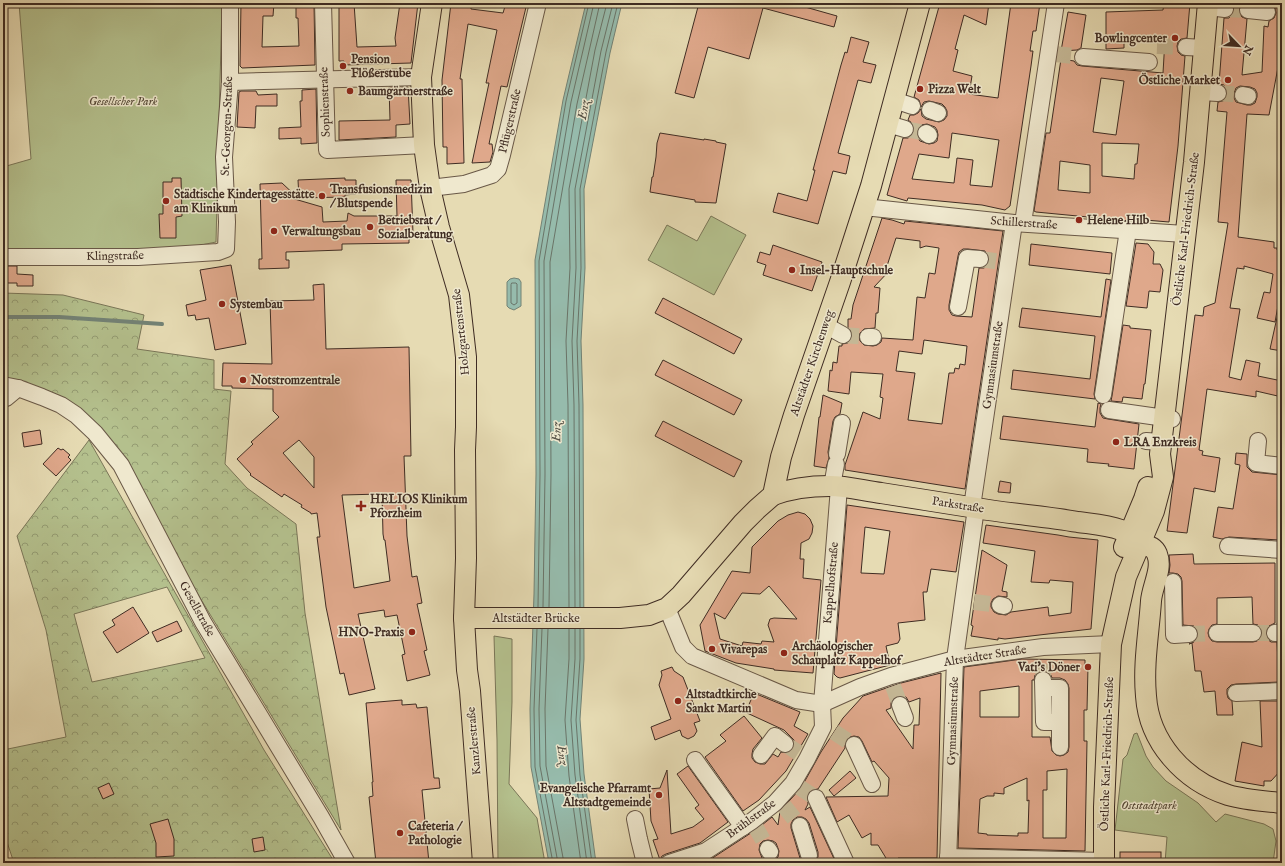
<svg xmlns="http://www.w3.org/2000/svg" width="1285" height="866" font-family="'IM FELL English',serif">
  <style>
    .green { fill: #b4c08d; stroke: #7a7658 }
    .forest { fill: url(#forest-crowns); stroke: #7a7658; fill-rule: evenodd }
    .water { fill: #96bbac; stroke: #738275 }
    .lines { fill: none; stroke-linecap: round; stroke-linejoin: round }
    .shore { stroke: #6a7468; stroke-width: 1 }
    .stream { stroke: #738275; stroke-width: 4 }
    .building { fill: #dfa88b; stroke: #3f2c23; fill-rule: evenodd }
    .minor-tunnel { stroke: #c5b896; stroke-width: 16; stroke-dasharray: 16 8; stroke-linecap: butt }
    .minor-casing { stroke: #695847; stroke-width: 18 }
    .major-casing { stroke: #3f2c23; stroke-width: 22 }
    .minor { stroke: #efe8ce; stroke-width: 16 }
    .major { stroke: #e6dbb3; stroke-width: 20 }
    .poi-dot { fill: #8f2418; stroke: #efe8ce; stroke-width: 1.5 }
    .labels { text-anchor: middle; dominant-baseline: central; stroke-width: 3; stroke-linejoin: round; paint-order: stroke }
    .poi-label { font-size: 12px; font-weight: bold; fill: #3f2c23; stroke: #efe8ce; text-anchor: start }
    .park-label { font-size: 12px; font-style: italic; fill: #564a38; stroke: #efe8ce }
    .street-label { font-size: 12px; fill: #3f2c23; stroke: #efe8ce }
    .water-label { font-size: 13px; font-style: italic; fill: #555045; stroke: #efe8ce }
  </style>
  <defs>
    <pattern id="forest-crowns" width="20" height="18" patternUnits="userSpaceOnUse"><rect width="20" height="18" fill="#b4c08d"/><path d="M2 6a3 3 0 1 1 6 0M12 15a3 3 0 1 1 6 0" fill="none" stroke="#949c73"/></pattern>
  </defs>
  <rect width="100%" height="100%" fill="#e6dbb3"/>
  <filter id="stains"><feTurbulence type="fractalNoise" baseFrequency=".005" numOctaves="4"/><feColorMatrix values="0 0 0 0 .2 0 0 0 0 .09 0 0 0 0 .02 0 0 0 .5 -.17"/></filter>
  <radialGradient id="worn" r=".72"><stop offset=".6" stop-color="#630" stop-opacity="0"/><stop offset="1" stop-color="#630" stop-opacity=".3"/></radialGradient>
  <g class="green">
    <polygon points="19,3 222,3 216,242 176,250 3,251 3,167 31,159"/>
    <polygon points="711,216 746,235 714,295 648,260 667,225 697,241"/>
    <polygon points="494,636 512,639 512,702 509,784 537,818 545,863 498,863 497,740"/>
    <polygon points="1137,733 1146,756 1153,767 1166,781 1198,803 1216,822 1225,814 1264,824 1273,829 1276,841 1273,863 1165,863 1167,837 1115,830 1123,759 1127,755 1134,734"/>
  </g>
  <g class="forest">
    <polygon points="3,293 63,295 144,315 137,349 214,360 214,389 231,391 225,464 247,488 296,524 305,613 341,830 191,583 83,412 3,380"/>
    <path d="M 89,440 L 264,750 L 335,863 L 14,863 L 3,830 L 3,750 L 66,737 L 46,630 L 17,536 ZM 167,587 L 205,658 L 92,682 L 74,614 Z"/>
  </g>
  <g class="water">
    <polygon points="586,3 622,3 610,53 584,189 585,268 581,341 583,405 584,659 580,719 584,774 596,863 549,863 531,767 530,709 534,594 536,474 535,260 563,100"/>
    <polygon points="514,278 519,279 521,282 521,306 514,310 509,308 507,306 507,282 510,279"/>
  </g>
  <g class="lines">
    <g class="shore">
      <polygon points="512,283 516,283 517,284 517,303 514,305 511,303 511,285"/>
      <polyline points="538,607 540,474 539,261 566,101 589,3"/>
      <polyline points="543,607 545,474 544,261 571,102 594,3"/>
      <polyline points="549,607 551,474 550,262 577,104 600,3"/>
      <polyline points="569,607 568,405 566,341 570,268 569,189 595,50 607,3"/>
      <polyline points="575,607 574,405 572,341 576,268 575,189 601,51 613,3"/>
      <polyline points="580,607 579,405 577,341 581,268 580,189 606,52 618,3"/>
      <polyline points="537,629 534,709 535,767 553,863"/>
      <polyline points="542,629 539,709 540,766 558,863"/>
      <polyline points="548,629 545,709 546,766 564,863"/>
      <polyline points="569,629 569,659 565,720 569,776 581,863"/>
      <polyline points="575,629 575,659 571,720 575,775 587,863"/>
      <polyline points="580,629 580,659 576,720 580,775 592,863"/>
    </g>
    <polyline class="stream" points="3,317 59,317 162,324"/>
  </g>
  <g class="building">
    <polygon points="241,3 274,3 273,16 263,16 262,47 299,46 298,18 296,18 296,3 314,3 315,65 242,68 240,66"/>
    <polygon points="339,3 354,3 357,47 396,46 395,38 400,3 418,3 411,63 344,65 344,61 339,61"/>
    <polygon points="451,3 471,3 471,9 503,13 506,3 527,3 507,87 501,86 489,144 492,144 493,152 490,162 472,163 489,83 486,83 497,30 468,24 460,79 462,79 464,163 447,164 447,147 443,147 442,80"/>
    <polygon points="699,3 791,3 837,16 834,27 763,8 749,59 708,47 694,98 675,93"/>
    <path d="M 940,3 L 989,3 L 986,25 L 964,15 L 955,49 L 958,50 L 953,71 L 972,76 L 969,94 L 998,98 L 1011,3 L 1040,3 L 1036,31 L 1033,31 L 1030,51 L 1033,51 L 1031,66 L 1010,206 L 1005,210 L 982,205 L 908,198 L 907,201 L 887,195 L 903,138 L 908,138 L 911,136 L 914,131 L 914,126 L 912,123 L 908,120 L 910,115 L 914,115 L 918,113 L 921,109 L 922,116 L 926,119 L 939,122 L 944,120 L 947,116 L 947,111 L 945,107 L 942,104 L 929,101 L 924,102 L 921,107 L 919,100 L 914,97 ZM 927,124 L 935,127 L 937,130 L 938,135 L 937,141 L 934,143 L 929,144 L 920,141 L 918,138 L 917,133 L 918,128 L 921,125 ZM 952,133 L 999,140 L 992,187 L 970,185 L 973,160 L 957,158 L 954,183 L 912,179 L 919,154 L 949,158 Z"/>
    <path d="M 1164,3 L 1190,3 L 1187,38 L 1181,39 L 1178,42 L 1177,46 L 1178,52 L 1181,55 L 1185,56 L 1178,146 L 1169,222 L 1145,220 L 1145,222 L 1140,222 L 1036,212 L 1034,211 L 1046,133 L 1050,133 L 1061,59 L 1074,61 L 1077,65 L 1082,66 L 1163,73 L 1165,39 L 1124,39 L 1124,48 L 1106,49 L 1106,12 L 1163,10 ZM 1101,78 L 1124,81 L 1116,135 L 1093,132 ZM 1102,143 L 1139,144 L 1137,164 L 1135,164 L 1134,179 L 1102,176 ZM 1060,161 L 1090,165 L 1090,193 L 1058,190 Z"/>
    <path d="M 1232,3 L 1242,3 L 1239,9 L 1239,13 L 1242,17 L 1247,19 L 1242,75 L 1262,72 L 1264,26 L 1268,27 L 1269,21 L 1274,18 L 1276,13 L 1275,8 L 1270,3 L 1282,3 L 1282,46 L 1269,115 L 1247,114 L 1238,237 L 1274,242 L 1274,248 L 1277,248 L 1277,250 L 1282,250 L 1282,284 L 1275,322 L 1257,318 L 1264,292 L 1270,293 L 1273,274 L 1244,266 L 1244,269 L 1237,268 L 1230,308 L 1240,309 L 1229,377 L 1241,380 L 1246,360 L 1260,363 L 1258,376 L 1282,381 L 1282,397 L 1256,391 L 1256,397 L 1207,389 L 1199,450 L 1203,451 L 1202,455 L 1220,458 L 1215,492 L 1194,488 L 1187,533 L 1167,531 L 1195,315 L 1203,316 L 1204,307 L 1215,303 L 1228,223 L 1218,222 L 1227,112 L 1217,111 L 1218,102 L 1223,101 L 1226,99 L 1227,94 L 1226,88 L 1224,85 L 1219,84 L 1224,18 L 1229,18 L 1233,14 L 1234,10 ZM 1240,86 L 1250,87 L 1255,89 L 1257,93 L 1257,97 L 1255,103 L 1251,105 L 1247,105 L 1236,102 L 1234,98 L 1234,93 L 1236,88 Z"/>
    <polygon points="1068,12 1086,15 1081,48 1077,50 1061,51"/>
    <polygon points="851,37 869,42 863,62 876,65 871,83 858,80 838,153 850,156 846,174 833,171 818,224 773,212 778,193 807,201 815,170 813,170 841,65 845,52 847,53"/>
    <polygon points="389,87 408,87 410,124 396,125 396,137 339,140 339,121 390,120"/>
    <polygon points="316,89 317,143 301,144 301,138 279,139 279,128 301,127 300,101 302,101 302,90"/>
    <polygon points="241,91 256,91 258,95 277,94 277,106 256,106 255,128 237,127 239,92"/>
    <polygon points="660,133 704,140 704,139 716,141 716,142 726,144 716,203 695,202 695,200 650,192 652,177 653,177 656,157 657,143"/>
    <polygon points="172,178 181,178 182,216 176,217 176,238 160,238 159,214 163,214 163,182 172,182"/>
    <polygon points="345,178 345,180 356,180 356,194 345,195 345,197 299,198 298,180"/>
    <polygon points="396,180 411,180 413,233 409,233 409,243 342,244 342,250 286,252 286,260 289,260 289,268 259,269 259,259 262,259 260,184 282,183 298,198 291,198 322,207 323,222 347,221 348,213 354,216 397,216"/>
    <path d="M 882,218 L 892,220 L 904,224 L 905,221 L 1003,231 L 965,489 L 845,470 L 845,465 L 863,412 L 880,419 L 883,398 L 880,397 L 883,374 L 851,372 L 849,394 L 828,391 L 830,370 L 832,371 L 833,362 L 837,363 L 839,346 L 842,346 L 842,344 L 848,343 L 851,339 L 852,334 L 851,330 L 848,327 L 848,319 L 851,319 L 853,305 ZM 896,238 L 920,241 L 920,248 L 926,246 L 939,248 L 935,274 L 929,273 L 925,298 L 917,297 L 913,340 L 882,338 L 881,342 L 877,345 L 873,346 L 864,345 L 860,341 L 859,337 L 860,333 L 864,329 L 875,328 L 876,313 L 878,313 L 880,288 L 874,287 L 890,270 L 887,266 ZM 963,249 L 968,249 L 985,251 L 988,255 L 989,259 L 988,265 L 984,268 L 979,268 L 972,317 L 956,316 L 952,315 L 949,310 L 949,305 L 958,256 L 959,252 ZM 924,340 L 967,346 L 965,365 L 960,364 L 959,369 L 955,368 L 954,373 L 949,373 L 942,424 L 908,420 L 915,373 L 896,371 L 899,351 L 922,354 Z"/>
    <polygon points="1136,243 1148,244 1154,252 1153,264 1160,264 1163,270 1160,292 1149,291 1147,308 1126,306"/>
    <polygon points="1031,244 1112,253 1110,274 1029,265"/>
    <polygon points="773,245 822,262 812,291 763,275 766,265 757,262 760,252 770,255"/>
    <polygon points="231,265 246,344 215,350 209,318 196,320 195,315 188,316 186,305 206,300 200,270"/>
    <polygon points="3,266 17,266 17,274 33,275 33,286 17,286 17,283 3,283"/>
    <polygon points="1106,279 1111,280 1094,394 1095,399 1011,389 1013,370 1090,379 1095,336 1019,327 1022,308 1101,317"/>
    <path d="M 324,284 L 326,349 L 409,347 L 411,456 L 404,456 L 407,536 L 412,577 L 417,576 L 422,603 L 417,604 L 427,650 L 424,651 L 430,675 L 407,681 L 402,655 L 405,654 L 397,615 L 385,617 L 384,610 L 358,614 L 375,689 L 349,695 L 344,673 L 340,674 L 326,607 L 317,537 L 320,537 L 317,513 L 311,514 L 311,513 L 301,507 L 302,505 L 284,494 L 282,497 L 250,475 L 251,474 L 237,459 L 253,444 L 251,442 L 279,417 L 273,411 L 273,389 L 232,388 L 232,386 L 222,386 L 223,363 L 272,364 L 270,301 L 314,300 L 313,285 ZM 299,440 L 314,457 L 314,488 L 283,453 ZM 382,494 L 383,534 L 384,540 L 385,540 L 390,581 L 354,588 L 342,495 Z"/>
    <polygon points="663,298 742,339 734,354 655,313"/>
    <polygon points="1278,313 1282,314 1282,351 1270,349"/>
    <polygon points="1123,325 1130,326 1130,328 1151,330 1145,384 1144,384 1142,399 1123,397 1122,402 1111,401 1112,396"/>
    <polygon points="663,360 742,400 734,415 655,375"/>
    <polygon points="823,395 842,403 840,414 835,417 833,421 828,452 829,458 826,468 814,466 819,417 820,417"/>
    <polygon points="1098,403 1101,404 1100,408 1100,413 1103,418 1108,419 1139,424 1134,469 1108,466 1109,464 1087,462 1088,449 1000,439 1003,416 1095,427"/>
    <polygon points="663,421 742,461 734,477 655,436"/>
    <polygon points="40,430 42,444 24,447 22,433"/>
    <polygon points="58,448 61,450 63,449 70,455 68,457 71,460 56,476 43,464"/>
    <polygon points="1236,453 1247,454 1247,467 1252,472 1282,475 1282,510 1279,540 1229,537 1222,539 1213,537 1218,507 1233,509 1240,465 1235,464"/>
    <polygon points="1000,481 1011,483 1010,493 998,492"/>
    <path d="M 847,505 L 964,522 L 956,572 L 931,569 L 927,592 L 923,592 L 925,620 L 898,623 L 900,639 L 898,643 L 886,646 L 890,665 L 840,678 L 837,677 L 834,674 ZM 865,527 L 890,531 L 884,574 L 861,573 Z"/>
    <path d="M 798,512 L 805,514 L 810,519 L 813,526 L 812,533 L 809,539 L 801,543 L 800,559 L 804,559 L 803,578 L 821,580 L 813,673 L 774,670 L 774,669 L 736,663 L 705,651 L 700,625 L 732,571 L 750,573 L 752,547 L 778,521 L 788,515 ZM 769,586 L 797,619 L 774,618 L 770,619 L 768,625 L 774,642 L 762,641 L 761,644 L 743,642 L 742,646 L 720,639 L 714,613 L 725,619 L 742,593 L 760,594 Z"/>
    <polygon points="986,525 1058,535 1069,537 1098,540 1091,629 1005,639 998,638 998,640 971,636 973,626 971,625 982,550 1007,565 1002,591 1007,592 1007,597 998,596 993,599 991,603 991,607 994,612 998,614 1006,615 1011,612 1048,607 1049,616 1071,613 1073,582 1050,580 1049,583 1031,582 1035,551 983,543"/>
    <path d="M 1193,554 L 1194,564 L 1275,563 L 1275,623 L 1269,626 L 1266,630 L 1266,634 L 1267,639 L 1271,642 L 1277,642 L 1279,682 L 1236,684 L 1231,685 L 1227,689 L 1227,694 L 1228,698 L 1232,701 L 1233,715 L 1217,715 L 1215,691 L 1204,692 L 1201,671 L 1195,671 L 1192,643 L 1189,644 L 1194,642 L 1197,639 L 1198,633 L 1197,629 L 1194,626 L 1183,625 L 1182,581 L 1181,577 L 1178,574 L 1173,573 L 1169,573 L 1170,565 L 1169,555 ZM 1252,597 L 1253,624 L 1258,625 L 1261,629 L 1262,633 L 1261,638 L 1257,641 L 1253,642 L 1217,642 L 1212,641 L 1209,637 L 1208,633 L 1209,629 L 1212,625 L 1217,624 L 1217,598 Z"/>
    <polygon points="133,607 149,633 117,653 103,632 115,625 112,620"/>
    <polygon points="177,621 182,631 157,642 152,632"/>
    <path d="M 1022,659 L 1085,660 L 1085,666 L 1088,666 L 1087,710 L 1084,710 L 1084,741 L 1087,741 L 1085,851 L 958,848 L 964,667 ZM 1043,671 L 1048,672 L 1051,675 L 1052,678 L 1060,678 L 1065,680 L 1068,684 L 1069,688 L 1069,747 L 1068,752 L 1064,755 L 1060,756 L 1056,755 L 1052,751 L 1050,737 L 1032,737 L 1032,680 L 1034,680 L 1035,675 L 1038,672 ZM 1019,686 L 1019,717 L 980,717 L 980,691 ZM 1067,769 L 1066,838 L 1043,838 L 1043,790 L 1047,790 L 1047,771 ZM 1027,778 L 1027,801 L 1029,800 L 1028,833 L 1018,833 L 1018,836 L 987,835 L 987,834 L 978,833 L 980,799 L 987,796 L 994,796 L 994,793 L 1004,794 L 1004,788 Z"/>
    <polygon points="672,667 674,671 683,677 700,721 694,723 697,731 694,736 688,739 682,736 680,730 655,740 651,727 671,719 659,685 662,675 661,671"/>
    <path d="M 941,673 L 937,858 L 898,858 L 901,863 L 889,863 L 878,845 L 871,845 L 871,833 L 862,838 L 849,815 L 837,822 L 826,797 L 888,796 L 889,778 L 874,761 L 872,762 L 862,741 L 859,737 L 854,736 L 850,737 L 846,740 L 845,744 L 845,748 L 818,789 L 812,790 L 809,792 L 807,797 L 808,804 L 805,810 L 810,807 L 836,863 L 814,863 L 818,857 L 818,852 L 809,823 L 806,819 L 802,817 L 797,817 L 793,820 L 791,824 L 791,828 L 800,858 L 804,863 L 700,863 L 711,859 L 757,829 L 772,817 L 778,825 L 780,811 L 801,788 L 821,752 L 843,718 L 863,696 L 901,683 ZM 897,696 L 902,696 L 906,697 L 909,702 L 920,698 L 919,725 L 914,725 L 913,749 L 886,710 L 891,708 L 891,703 L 892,699 ZM 768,840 L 773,841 L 776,843 L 779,851 L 778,857 L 775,860 L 771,861 L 766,861 L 762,858 L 759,850 L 760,844 L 763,841 Z"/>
    <polygon points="754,693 800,712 794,726 808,734 786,771 759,800 743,811 705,757 726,741 720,735 744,716 762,738 753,749 752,754 752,758 755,762 760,764 765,764 773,754 778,757 781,752 789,753 793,750 794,745 794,740 784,730 747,713 747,709"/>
    <polygon points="402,700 402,705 416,704 417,708 427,707 434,778 439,778 440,788 422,790 429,863 376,863 369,797 373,796 372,782 373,782 366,703"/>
    <polygon points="1260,701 1280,701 1282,731 1282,769 1271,781 1264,781 1264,786 1235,781 1242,742 1262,747"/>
    <polygon points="688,766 728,822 700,843 666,854 662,856 660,860 653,840 658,839 651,821 649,789 660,788 667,770 671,834 693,827 704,819 695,808 699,805 677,774"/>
    <polygon points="850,771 856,778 834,796 829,790"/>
    <polygon points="109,783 114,794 103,799 98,788"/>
    <polygon points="168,819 174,839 174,856 156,857 156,843 150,824"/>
    <polygon points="263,837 265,850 254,852 252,839"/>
    <rect x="1120" y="852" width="41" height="11"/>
  </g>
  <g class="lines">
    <g class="minor-tunnel">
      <polyline points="1225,9 1248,10"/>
      <polyline points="1157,46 1186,47"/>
      <polyline points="1055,54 1083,57"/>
      <polyline points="1218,93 1243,95"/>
      <polyline points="905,129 926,133"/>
      <polyline points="980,259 1001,262"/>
      <polyline points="843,335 868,337"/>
      <polyline points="974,602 1000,605"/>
      <polyline points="1253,633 1275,633"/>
      <polyline points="1189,634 1217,633"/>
      <polyline points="1043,680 1044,659"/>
      <polyline points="893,686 900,705"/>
      <polyline points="834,732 854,745"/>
      <polyline points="785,744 799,753"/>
      <polyline points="799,787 816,798"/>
      <polyline points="784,806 800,826"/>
      <polyline points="755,826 768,849"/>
    </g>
    <defs>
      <g id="minor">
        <polyline points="323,3 327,150 424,145"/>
        <polyline points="1208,7 1225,9"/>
        <polyline points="1248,10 1267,12"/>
        <polyline points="1186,47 1204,48"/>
        <polyline points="1083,57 1149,62"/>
        <polyline points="230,82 421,77"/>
        <polyline points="1201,92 1218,93"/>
        <polyline points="1243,95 1248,96"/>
        <polyline points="894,100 912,106"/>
        <polyline points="930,110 938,113"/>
        <polyline points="888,124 905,129"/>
        <polyline points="926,133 929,135"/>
        <polyline points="430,188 464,184 492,175 498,169 502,155 538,3"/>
        <polyline points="864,207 1014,223 1185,234"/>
        <polyline points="1023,223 1056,3"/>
        <polyline points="3,257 138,257 218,252 226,249 227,222 224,157 230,82 230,3"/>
        <polyline points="958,307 967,258 980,259"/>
        <polyline points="825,325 843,335"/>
        <polyline points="868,337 873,337"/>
        <polyline points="3,385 18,388 42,397 61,405 76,415 95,433 121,465 203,622 321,817 347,863"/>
        <polyline points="1103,395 1128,230"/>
        <polyline points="3,399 6,398 18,388"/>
        <polyline points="1109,410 1172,419"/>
        <polyline points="1146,441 1161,442"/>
        <polyline points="1258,441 1256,463 1282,466"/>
        <polyline points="837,454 842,423"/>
        <polyline points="832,486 836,464"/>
        <polyline points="972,507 1014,223"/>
        <polyline points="1228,546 1282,550"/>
        <polyline points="1173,582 1174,635 1189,634"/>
        <polyline points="1000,605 1004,606"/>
        <polyline points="667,608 683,647 692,656 796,700 822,704 860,687 891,676 955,659 1043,647 1111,644"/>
        <polyline points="1217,633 1253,633"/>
        <polyline points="1275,633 1282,632"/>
        <polyline points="1043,680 1044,722 1060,722 1060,747"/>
        <polyline points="1044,688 1060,688 1060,722"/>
        <polyline points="1236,693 1282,691"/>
        <polyline points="900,705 905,718"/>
        <polyline points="854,745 872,784"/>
        <polyline points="761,755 775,736 785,744"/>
        <polyline points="695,760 743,827"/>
        <polyline points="816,798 846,863"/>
        <polyline points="635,819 639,839 645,863"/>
        <polyline points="800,826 809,855"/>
        <polyline points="768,849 770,852"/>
        <polyline points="948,857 1104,861"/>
        <polyline points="669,863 706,851 752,821 775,803 793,783 807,759 823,727 822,704 839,487"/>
        <polyline points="948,863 955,659 976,508"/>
      </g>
      <g id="major">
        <polyline points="432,3 421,77 424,145 430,188 439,227 459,295 466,357 466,427 465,450 466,558 464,618 467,670 470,691 483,863"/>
        <path d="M 773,495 C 792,488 810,486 830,486 C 847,486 865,491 881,493 C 913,498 944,503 976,508 C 1010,514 1044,516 1078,522 C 1092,524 1107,525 1121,530 C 1128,533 1132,540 1139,543 C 1146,546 1153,545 1157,554 C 1163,569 1152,586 1151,601 C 1149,632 1143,664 1146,696 C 1149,742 1184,781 1228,795 C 1245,800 1264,801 1282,803"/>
        <polyline points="1124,547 1144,499 1148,487"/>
        <polyline points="464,618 620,618 649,615 667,608 681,595 743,523 757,509 773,495 781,457 794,415 840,282 871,186 920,3"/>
        <polyline points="1104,863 1104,807 1111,644 1126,577 1154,511 1163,477 1160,454 1194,162 1208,3"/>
      </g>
    </defs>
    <use href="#minor" class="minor-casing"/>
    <use href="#major" class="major-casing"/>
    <use href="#minor" class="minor"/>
    <use href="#major" class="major"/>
  </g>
  <g class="poi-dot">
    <circle cx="1175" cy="38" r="4"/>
    <circle cx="343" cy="66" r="4"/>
    <circle cx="1228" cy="80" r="4"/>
    <circle cx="920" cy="89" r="4"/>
    <circle cx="350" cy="91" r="4"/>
    <circle cx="322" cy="196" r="4"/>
    <circle cx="166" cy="201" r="4"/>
    <circle cx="1079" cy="220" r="4"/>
    <circle cx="370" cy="227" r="4"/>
    <circle cx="274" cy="231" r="4"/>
    <circle cx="792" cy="270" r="4"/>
    <circle cx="222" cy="304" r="4"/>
    <circle cx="243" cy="380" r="4"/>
    <circle cx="1116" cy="442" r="4"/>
    <path d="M359 500h4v4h4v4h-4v4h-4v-4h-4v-4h4z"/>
    <circle cx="412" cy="632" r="4"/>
    <circle cx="712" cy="649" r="4"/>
    <circle cx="784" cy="653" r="4"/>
    <circle cx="1088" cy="667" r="4"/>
    <circle cx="678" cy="701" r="4"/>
    <circle cx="659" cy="795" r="4"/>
    <circle cx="400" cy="833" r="4"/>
  </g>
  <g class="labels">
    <g class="poi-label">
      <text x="1167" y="38" text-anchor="end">Bowlingcenter</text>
      <text x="351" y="59">Pension<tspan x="351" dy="14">Flößerstube</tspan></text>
      <text x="1220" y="80" text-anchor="end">Östliche Market</text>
      <text x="928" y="89">Pizza Welt</text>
      <text x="358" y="91">Baumgärtnerstraße</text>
      <text x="330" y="189">Transfusionsmedizin<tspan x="330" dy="14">/ Blutspende</tspan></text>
      <text x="174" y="194">Städtische Kindertagesstätte<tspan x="174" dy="14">am Klinikum</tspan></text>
      <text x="378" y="220">Betriebsrat /<tspan x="378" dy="14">Sozialberatung</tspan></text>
      <text x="1087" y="220">Helene Hilb</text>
      <text x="282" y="231">Verwaltungsbau</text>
      <text x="800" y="270">Insel-Hauptschule</text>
      <text x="230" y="304">Systembau</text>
      <text x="251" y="380">Notstromzentrale</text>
      <text x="1124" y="442">LRA Enzkreis</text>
      <text x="370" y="499">HELIOS Klinikum<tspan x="370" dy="14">Pforzheim</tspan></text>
      <text x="404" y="632" text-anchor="end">HNO-Praxis</text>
      <text x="792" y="646">Archäologischer<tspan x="792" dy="14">Schauplatz Kappelhof</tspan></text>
      <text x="720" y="649">Vivarepas</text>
      <text x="1080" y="667" text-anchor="end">Vati's Döner</text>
      <text x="686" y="694">Altstadtkirche<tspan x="686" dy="14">Sankt Martin</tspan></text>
      <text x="651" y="788" text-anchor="end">Evangelische Pfarramt<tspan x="651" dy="14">Altstadtgemeinde</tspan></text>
      <text x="408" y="826">Cafeteria /<tspan x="408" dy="14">Pathologie</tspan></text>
    </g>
    <g class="park-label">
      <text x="123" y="101">Gesellscher Park</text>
      <text x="1149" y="805">Oststadtpark</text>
    </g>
    <g class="street-label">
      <text transform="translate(325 102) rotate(-92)">Sophienstraße</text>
      <text transform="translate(510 121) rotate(-77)">Pflügerstraße</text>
      <text transform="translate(227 126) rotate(-88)">St.-Georgen-Straße</text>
      <text transform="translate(1024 223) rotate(4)">Schillerstraße</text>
      <text transform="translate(1186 229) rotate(-83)">Östliche Karl-Friedrich-Straße</text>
      <text transform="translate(115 256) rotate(-1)">Klingstraße</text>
      <text transform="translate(461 332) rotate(-96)">Holzgartenstraße</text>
      <text transform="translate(812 363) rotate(-71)">Altstädter Kirchenweg</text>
      <text transform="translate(993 365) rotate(-82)">Gymnasiumstraße</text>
      <text transform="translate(958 505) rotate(9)">Parkstraße</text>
      <text transform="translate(831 583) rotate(-85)">Kappelhofstraße</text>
      <text transform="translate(197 609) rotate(61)">Gesellstraße</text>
      <text x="536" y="618">Altstädter Brücke</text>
      <text transform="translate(985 656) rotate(-9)">Altstädter Straße</text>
      <text transform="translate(953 721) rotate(-88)">Gymnasiumstraße</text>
      <text transform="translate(474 741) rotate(-95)">Kanzlerstraße</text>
      <text transform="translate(1107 754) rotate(-88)">Östliche Karl-Friedrich-Straße</text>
      <text transform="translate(751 819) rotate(-36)">Brühlstraße</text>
    </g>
    <g class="water-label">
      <text transform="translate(584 110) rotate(-80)">Enz</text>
      <text transform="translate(557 432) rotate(-89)">Enz</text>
      <text transform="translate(562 755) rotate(82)">Enz</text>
    </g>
  </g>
  <rect width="1285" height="866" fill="none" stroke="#e6dbb3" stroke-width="16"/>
  <rect x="4" y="4" width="1277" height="858" fill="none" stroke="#3f2c23" stroke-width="2"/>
  <rect x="8" y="8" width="1269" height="850" fill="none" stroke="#3f2c23"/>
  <g transform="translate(1239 46) rotate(115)" stroke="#efe8ce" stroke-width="3" paint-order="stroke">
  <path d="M0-3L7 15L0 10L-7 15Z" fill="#3f2c23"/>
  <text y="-6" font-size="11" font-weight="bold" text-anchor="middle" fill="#3f2c23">N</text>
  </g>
  <rect width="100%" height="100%" filter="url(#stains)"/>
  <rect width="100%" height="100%" fill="url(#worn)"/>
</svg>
